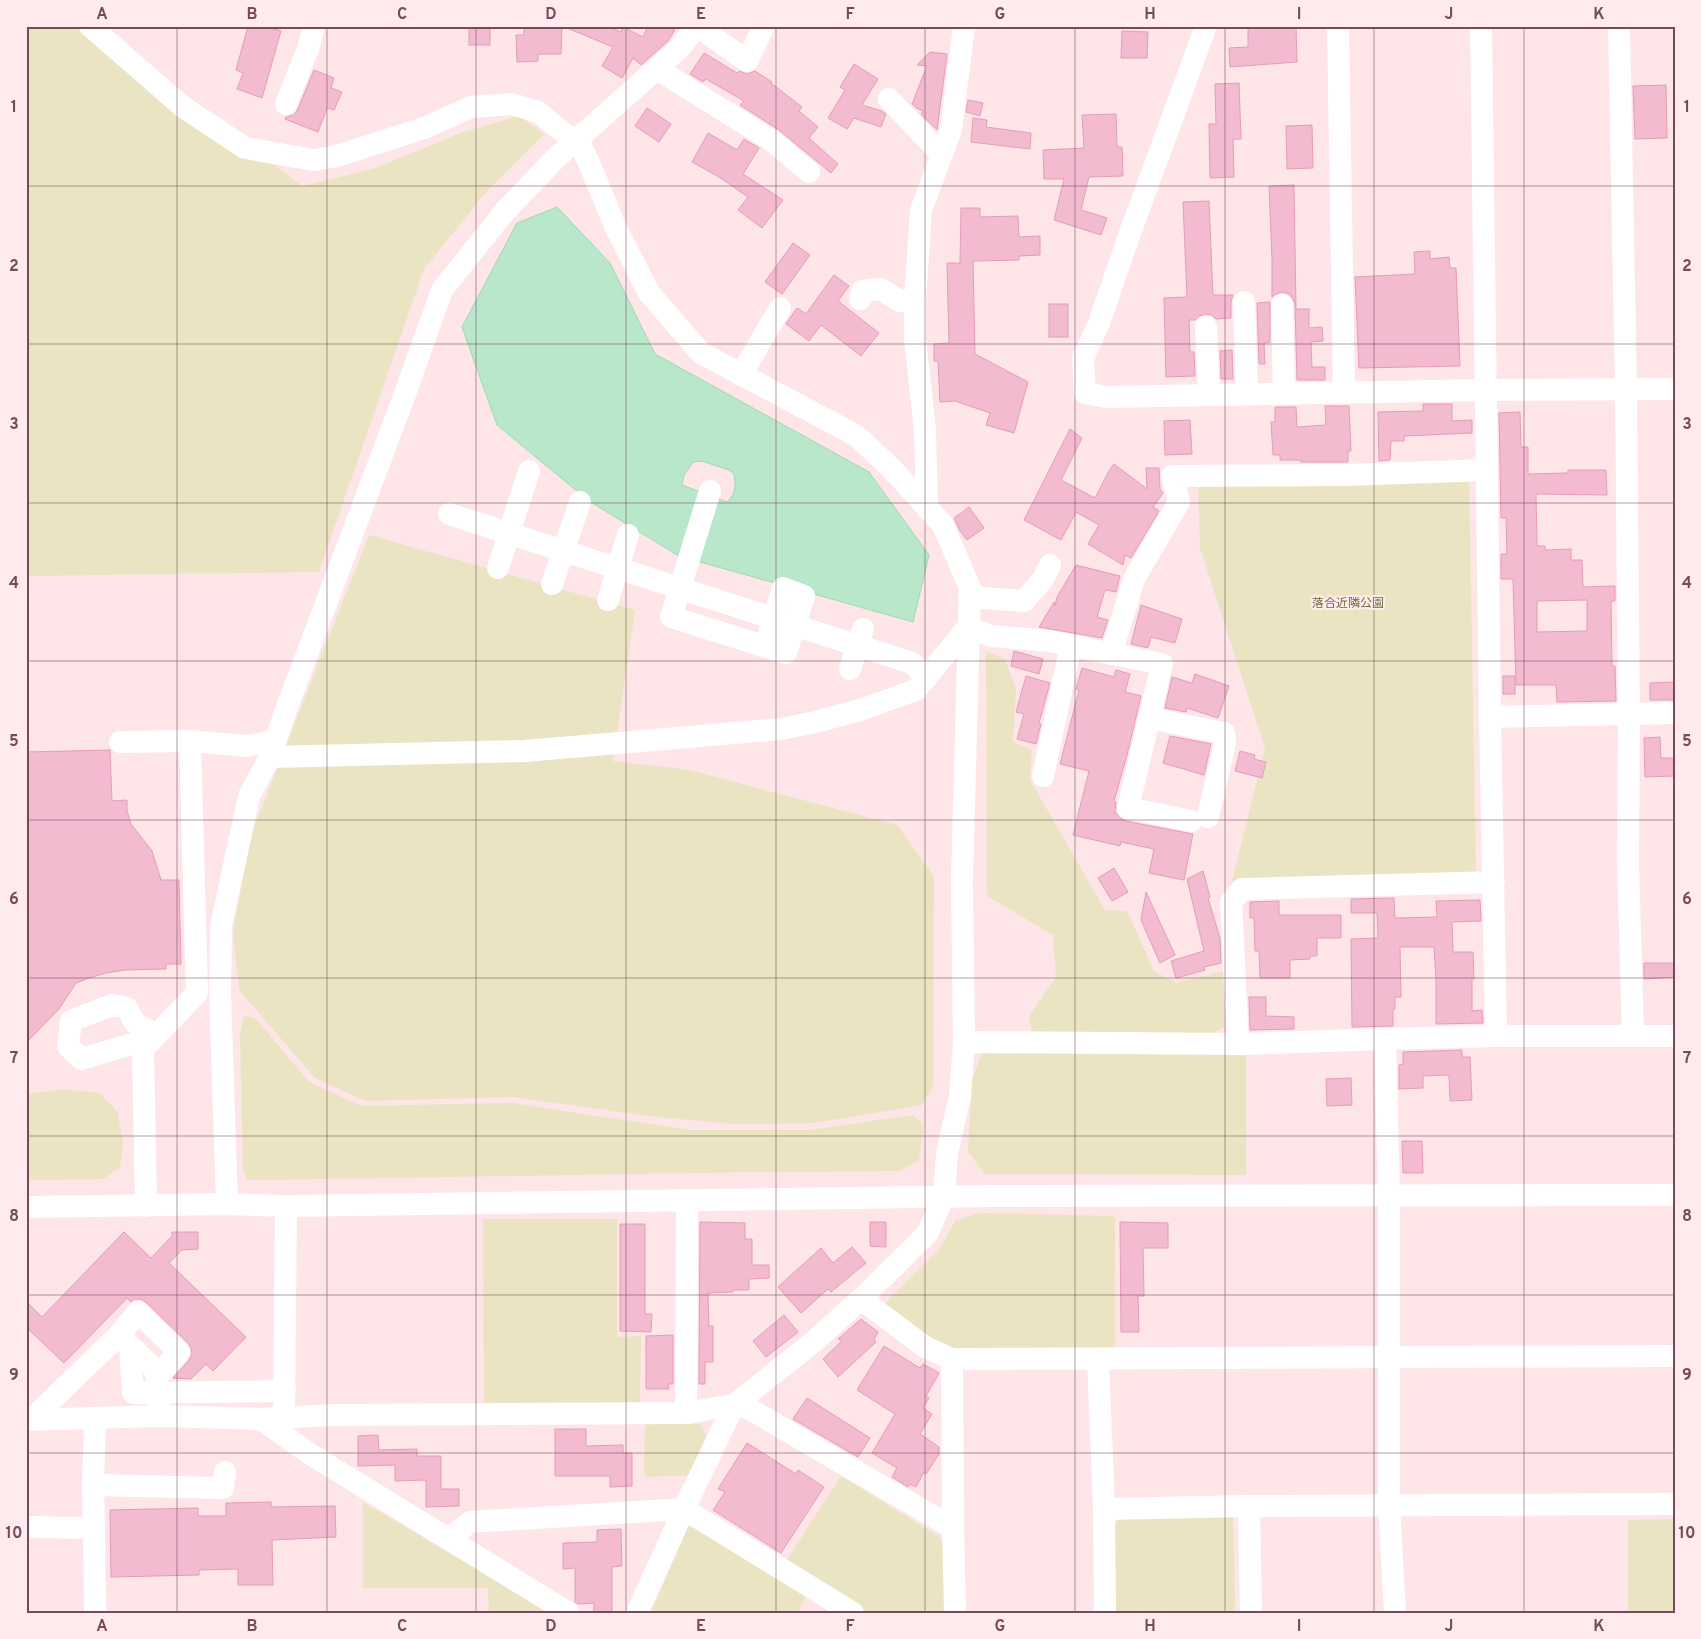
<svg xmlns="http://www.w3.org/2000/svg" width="1701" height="1639" font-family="Overpass,'Noto Sans JP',sans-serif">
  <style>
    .green { fill: #ebe4c2 }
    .water { fill: #b8e7ca; stroke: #9ed9b5; fill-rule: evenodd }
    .building { fill: #f3bbd0; stroke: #e69bb8; fill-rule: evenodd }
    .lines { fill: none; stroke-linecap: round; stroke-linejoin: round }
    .minor { stroke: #fff; stroke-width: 22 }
    .grid { fill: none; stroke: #76495b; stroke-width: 1; stroke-opacity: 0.55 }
    .labels { text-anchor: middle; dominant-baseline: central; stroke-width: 4; stroke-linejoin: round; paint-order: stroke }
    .park-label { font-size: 12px; fill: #706e3b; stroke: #ffebee }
    .neatline { fill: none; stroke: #76495b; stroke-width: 2 }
    .grid-label { font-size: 16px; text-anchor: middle; font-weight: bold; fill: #76495b }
  </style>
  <rect width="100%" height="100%" fill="#fde5e8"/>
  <g class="green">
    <polygon points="26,26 88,26 302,186 376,168 463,132 519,116 544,134 486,192 424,269 319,572 26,576"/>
    <polygon points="1469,475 1476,875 1232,881 1265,748 1200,548 1198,481"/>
    <polygon points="369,535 635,610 613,761 690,770 897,825 934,876 933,1086 922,1105 814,1123 735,1124 656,1117 513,1097 365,1101 315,1078 239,990 233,931 251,835"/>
    <polygon points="986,651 1005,659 1016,690 1013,742 1032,750 1030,780 1105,910 1127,911 1154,971 1176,983 1224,971 1224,1027 1210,1035 1032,1034 1029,1016 1056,977 1053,935 987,896"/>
    <polygon points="244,1016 256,1019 309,1082 361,1106 511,1103 691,1130 809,1130 913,1115 924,1125 919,1160 900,1171 761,1172 247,1180 243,1168 240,1034"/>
    <polygon points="983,1051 1246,1053 1246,1175 985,1174 968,1152 972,1080"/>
    <polygon points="64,1089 100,1093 118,1113 123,1146 120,1166 104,1179 26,1180 26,1094"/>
    <polygon points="979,1213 1115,1216 1115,1350 953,1352 882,1306 939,1250 955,1221"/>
    <polygon points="483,1219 617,1219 617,1337 641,1336 640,1403 484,1404"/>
    <polygon points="645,1424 700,1424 708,1440 691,1475 647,1477 644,1473"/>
    <polygon points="841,1476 938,1536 951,1550 950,1613 864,1613 785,1563"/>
    <polygon points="363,1502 551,1613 489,1613 488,1588 363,1588"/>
    <polygon points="1125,1508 1233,1513 1235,1613 1116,1613 1114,1526"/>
    <polygon points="1675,1519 1675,1613 1628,1613 1628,1520"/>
    <polygon points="700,1522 808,1594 797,1613 651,1613 688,1527"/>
  </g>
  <path class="water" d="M 557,207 L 610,263 L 655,354 L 869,472 L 929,555 L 913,622 L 679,556 L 589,501 L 497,425 L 462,327 L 517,223 ZM 702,461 L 729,470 L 734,474 C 736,485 736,494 727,502 L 682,485 L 684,475 L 693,462 Z"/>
  <g class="building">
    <polygon points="248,26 264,26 281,31 262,98 237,89 243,73 236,70"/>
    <rect x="469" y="26" width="21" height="19"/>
    <polygon points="524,26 562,26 561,54 538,54 538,61 517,62 516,35 524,35"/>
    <polygon points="562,26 606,26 621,32 623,27 643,37 648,26 677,26 668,41 641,65 633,58 622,78 602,66 613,47"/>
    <polygon points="1248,26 1296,26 1297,62 1230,67 1229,48 1248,47"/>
    <polygon points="1122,31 1148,32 1147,58 1121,58"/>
    <polygon points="930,52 947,54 937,130 921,114 923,111 916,108 912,104 927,66 917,65"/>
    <polygon points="704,53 737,73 739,71 747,74 755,71 772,82 771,83 802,107 799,111 818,127 809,138 838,164 831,173 779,130 740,105 744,101 706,79 703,82 690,74"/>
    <polygon points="854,64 878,79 862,105 882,111 886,114 881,127 854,118 847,129 828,118 845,90 840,87"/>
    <polygon points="314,70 334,78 331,88 342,92 334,110 327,108 318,132 285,119 286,117 294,115 298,109"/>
    <polygon points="1239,83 1241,139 1233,139 1234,177 1210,178 1209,124 1216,124 1215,84"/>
    <polygon points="1666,85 1667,138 1635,139 1633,86"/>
    <polygon points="968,100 983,103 980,116 966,112"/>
    <polygon points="647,108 671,124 659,142 635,126"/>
    <polygon points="1116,114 1117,147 1122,147 1123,176 1089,177 1081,210 1107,218 1101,235 1054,220 1064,179 1044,179 1043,150 1084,148 1082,115"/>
    <polygon points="973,118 987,120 986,127 1031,133 1030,149 971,142"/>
    <polygon points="1312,125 1313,168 1287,169 1286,126"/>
    <polygon points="708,133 737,150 744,139 759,148 743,174 783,200 762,228 738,210 748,197 719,177 692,162"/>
    <polygon points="1294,185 1296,309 1309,309 1309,328 1322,327 1323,341 1311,342 1312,367 1325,367 1325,380 1297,380 1295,305 1293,299 1289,294 1282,292 1276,294 1272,297 1272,260 1269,186"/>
    <polygon points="1209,201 1213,295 1233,295 1231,302 1231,318 1216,319 1212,315 1206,314 1199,316 1195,320 1189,320 1190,352 1194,352 1195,376 1166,377 1164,298 1187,297 1183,202"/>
    <polygon points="961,208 980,208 980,217 1018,216 1019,237 1040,236 1040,255 1019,256 1019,260 973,261 975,354 1028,382 1014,433 986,425 990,413 955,401 940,402 938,361 934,361 934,344 949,343 947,263 960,263"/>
    <polygon points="793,243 810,255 782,294 765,282"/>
    <polygon points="1430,251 1430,259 1449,257 1450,268 1456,268 1460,366 1359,368 1355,277 1415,274 1414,252"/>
    <polygon points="834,275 849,286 838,301 879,333 861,356 821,325 809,341 786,324 797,308 806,314"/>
    <polygon points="1270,302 1270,342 1264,343 1265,364 1259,364 1257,303"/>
    <rect x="1049" y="304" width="19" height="33"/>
    <polygon points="1232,350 1233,379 1221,379 1220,351"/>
    <polygon points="1423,404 1452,404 1452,421 1472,420 1472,433 1404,436 1404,441 1391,441 1390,460 1379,461 1378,412 1423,411"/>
    <polygon points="1325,406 1349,406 1351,451 1348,451 1348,462 1301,462 1301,460 1280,460 1280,455 1273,455 1271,422 1275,422 1275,407 1296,407 1297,427 1326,425"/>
    <path d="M 1520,412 L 1521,447 L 1528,447 L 1528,474 L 1568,473 L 1568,470 L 1606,470 L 1607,495 L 1536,494 L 1537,546 L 1545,546 L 1545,550 L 1571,549 L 1571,560 L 1582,560 L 1583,587 L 1615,586 L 1615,601 L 1611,601 L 1612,666 L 1615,666 L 1616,701 L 1557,702 L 1556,685 L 1516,685 L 1513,579 L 1501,579 L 1501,554 L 1507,554 L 1506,518 L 1501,518 L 1499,413 ZM 1587,600 L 1587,631 L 1537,632 L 1537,601 Z"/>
    <polygon points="1190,420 1192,454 1165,455 1164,421"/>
    <polygon points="1070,429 1082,438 1061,480 1095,498 1109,471 1114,464 1147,489 1146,468 1159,468 1160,489 1163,493 1153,507 1159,511 1131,558 1125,555 1123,565 1088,544 1099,525 1076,512 1061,540 1024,520"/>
    <polygon points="969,507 984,528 967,540 960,531 954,518"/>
    <polygon points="1076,565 1120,576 1116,592 1105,590 1097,617 1108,620 1102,638 1039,627 1054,602 1055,606 1057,597"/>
    <polygon points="1141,605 1182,619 1175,643 1151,637 1148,648 1131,644"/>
    <polygon points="1014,651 1043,659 1039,674 1011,666"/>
    <polygon points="1082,668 1114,677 1116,670 1130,674 1125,692 1141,696 1127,755 1114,801 1116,802 1115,812 1120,818 1125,821 1193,834 1184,880 1149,873 1154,849 1121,842 1120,846 1073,835 1089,771 1060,764 1079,690 1076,689"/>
    <polygon points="1195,674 1229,686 1218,718 1187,708 1186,712 1165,708 1172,677 1192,683"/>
    <polygon points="1026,676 1050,683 1039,723 1041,724 1036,744 1017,739 1024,714 1016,712"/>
    <rect x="1503" y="676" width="12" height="18"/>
    <polygon points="1675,682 1675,700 1650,700 1650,683"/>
    <polygon points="1170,736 1211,744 1204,775 1163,763"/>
    <polygon points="1660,737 1661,758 1675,758 1675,776 1645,777 1644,738"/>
    <polygon points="110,750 112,801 127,800 127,811 131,824 152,851 161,880 179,880 181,964 166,964 166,969 125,970 106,973 89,978 76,983 59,1009 26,1043 26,752"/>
    <polygon points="1240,751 1255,755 1254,759 1266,762 1262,778 1235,771"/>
    <polygon points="1114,868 1128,892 1112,901 1098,878"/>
    <polygon points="1203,871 1210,897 1208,898 1220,938 1221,963 1204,967 1205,970 1176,978 1171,961 1204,951 1187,879"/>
    <polygon points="1146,892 1175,955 1160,963 1141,920"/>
    <polygon points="1394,898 1395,918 1437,917 1436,901 1480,900 1481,921 1452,922 1453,952 1473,952 1474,979 1472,979 1472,1011 1482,1010 1483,1023 1436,1024 1436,980 1434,947 1400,947 1401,997 1395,997 1395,1009 1393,1009 1393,1026 1352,1027 1351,939 1378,938 1377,913 1351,913 1351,899"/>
    <polygon points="1279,901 1279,915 1341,915 1341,938 1317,938 1317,956 1310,956 1310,959 1290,960 1290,978 1260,978 1259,951 1255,951 1254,918 1250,918 1250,902"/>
    <polygon points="1644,963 1675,963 1675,977 1644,979"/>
    <polygon points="1249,997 1266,997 1266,1016 1294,1017 1294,1029 1250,1030"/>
    <polygon points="1462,1050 1462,1057 1470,1057 1472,1100 1450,1101 1449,1075 1423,1076 1423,1088 1399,1089 1399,1065 1403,1064 1403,1052"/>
    <polygon points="1351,1078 1352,1105 1327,1106 1326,1079"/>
    <polygon points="1402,1141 1422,1141 1423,1173 1403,1173"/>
    <polygon points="700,1222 745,1223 745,1239 752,1239 752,1265 769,1265 769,1278 749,1279 749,1290 733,1290 733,1292 708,1293 709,1326 713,1326 713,1362 705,1362 705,1384 699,1384"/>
    <polygon points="870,1222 886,1222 886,1247 870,1246"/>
    <polygon points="1120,1222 1168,1223 1168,1248 1143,1248 1144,1296 1138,1296 1139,1332 1121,1332"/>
    <polygon points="620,1224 645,1224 645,1314 652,1314 651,1332 620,1331"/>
    <polygon points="124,1232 151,1258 172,1236 172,1232 198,1232 198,1249 182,1250 169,1263 246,1337 213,1371 206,1364 191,1379 173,1378 189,1360 192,1354 191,1348 188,1343 147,1303 141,1299 134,1299 131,1302 127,1298 64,1363 26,1327 26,1301 42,1317"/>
    <polygon points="852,1247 866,1263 831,1292 828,1289 801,1313 778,1287 821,1248 833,1263"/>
    <polygon points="784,1315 798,1332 766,1357 753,1341"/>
    <polygon points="861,1319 878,1332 874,1340 876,1342 838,1377 823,1359 842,1341 838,1339"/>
    <polygon points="673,1335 673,1384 668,1384 669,1389 646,1389 646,1336"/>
    <polygon points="884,1346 920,1368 923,1364 939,1373 926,1396 929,1398 923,1408 932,1414 920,1434 939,1447 939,1454 926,1474 924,1472 916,1487 910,1484 908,1487 892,1477 897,1468 872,1453 895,1414 857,1390"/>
    <polygon points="807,1398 870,1438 858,1457 793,1419"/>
    <polygon points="555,1429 586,1429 586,1446 623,1445 623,1453 632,1453 632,1486 610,1487 610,1476 555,1476"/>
    <polygon points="378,1435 379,1450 417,1449 417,1456 441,1456 441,1489 459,1489 459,1506 426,1507 426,1480 395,1481 395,1465 358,1466 358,1436"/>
    <polygon points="747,1443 796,1474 798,1470 824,1487 781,1553 713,1510 725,1492 718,1489"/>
    <polygon points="271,1502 271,1507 335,1506 336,1537 272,1540 273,1585 238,1585 238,1569 199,1570 199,1575 111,1577 110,1510 198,1508 198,1516 226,1516 226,1503"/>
    <polygon points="621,1529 622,1566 612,1567 612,1612 594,1613 594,1603 578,1604 575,1602 575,1568 563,1569 563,1543 597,1542 597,1530"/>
  </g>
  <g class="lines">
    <g class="minor">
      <polyline points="90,26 183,107 245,148 314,160 337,156 424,128 471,107 512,104 538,112 574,141"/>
      <polyline points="697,26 747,61 764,26"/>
      <polyline points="1206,26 1130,233 1099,323 1083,358 1085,393 1106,397 1486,390 1675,389"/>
      <polyline points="1338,26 1344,393"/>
      <polyline points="1481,26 1490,717 1496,1036"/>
      <polyline points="1619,26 1626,390 1629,713 1628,863 1633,1035"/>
      <polyline points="657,69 771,140 809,172"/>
      <polyline points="889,99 942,155"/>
      <polyline points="286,104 309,46 314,26"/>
      <polyline points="578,140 589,163 615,226 649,293 701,353 857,436 893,470 943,525 970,588 962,880 964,1042 960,1096 947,1153 944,1197 927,1234 862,1298 811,1344 734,1405 684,1509 637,1613"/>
      <polyline points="860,299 862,291 880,289 900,301 915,301"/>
      <polyline points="1244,302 1247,394"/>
      <polyline points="1282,305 1284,394"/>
      <polyline points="1206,327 1209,395"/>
      <polyline points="741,375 780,308"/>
      <polyline points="710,491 671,617 786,653 804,596 783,588 765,647"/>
      <polyline points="927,509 925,430 915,339 915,301 921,210 951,130 964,26"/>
      <polyline points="449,514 912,663 926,678"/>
      <polyline points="498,568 529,471"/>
      <polyline points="552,584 580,502"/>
      <polyline points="969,597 1024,601 1043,579 1050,565"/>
      <polyline points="608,600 628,535"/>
      <polyline points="968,627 991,636 1049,641 1162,664 1128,808 1191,821"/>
      <polyline points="1111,654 1134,579 1179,502 1172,476 1347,475 1486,470"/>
      <polyline points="850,669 863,629"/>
      <polyline points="1490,717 1675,713"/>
      <polyline points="1149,718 1224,733 1225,743 1208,817"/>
      <polyline points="120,742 190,741 246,746 275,741"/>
      <polyline points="270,757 525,751 782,729 815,722 860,710 916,690 968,627"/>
      <polyline points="1043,776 1071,645"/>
      <polyline points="964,1042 1243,1044 1385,1039"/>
      <polyline points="1238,1044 1231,902 1242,889 1494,882"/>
      <polyline points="143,1049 132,1044 81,1059 68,1046 71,1021 112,1005 127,1008 134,1022 156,1035"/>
      <polyline points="227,1204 220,992 221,926 249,796 270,757 287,707 405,394 442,290 505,211 556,158 678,50 697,26"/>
      <polyline points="146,1206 143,1049 197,993 190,741"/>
      <polyline points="26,1207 227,1204 286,1206 995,1196 1675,1195"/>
      <polyline points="862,1298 869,1305 925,1347 952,1359 1675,1356"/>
      <polyline points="119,1335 138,1312 179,1352 157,1377"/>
      <polyline points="130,1346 133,1393 285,1391"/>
      <polyline points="952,1359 953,1528 955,1613"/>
      <polyline points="1098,1359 1104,1509 1105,1613"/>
      <polyline points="686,1413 687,1200"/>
      <polyline points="284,1418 286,1206"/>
      <polyline points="261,1419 310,1454 569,1613"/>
      <polyline points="26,1420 159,1416 261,1419 332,1415 686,1413 734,1405 748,1408 953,1528"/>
      <polyline points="31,1420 119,1335 156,1371 159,1416"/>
      <polyline points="93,1485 223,1488 225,1472"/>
      <polyline points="1249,1506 1251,1613"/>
      <polyline points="1104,1509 1249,1506 1675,1504"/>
      <polyline points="26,1527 94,1528 93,1485 95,1419"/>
      <polyline points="94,1528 95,1613"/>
      <polyline points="448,1539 470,1522 684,1509 853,1613"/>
      <polyline points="1395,1613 1389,1505 1389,1195 1385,1039 1496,1036 1675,1036"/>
    </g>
  </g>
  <path class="grid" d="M 177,26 L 177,1613M 327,26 L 327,1613M 476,26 L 476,1613M 626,26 L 626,1613M 776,26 L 776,1613M 925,26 L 925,1613M 1075,26 L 1075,1613M 1225,26 L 1225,1613M 1374,26 L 1374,1613M 1524,26 L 1524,1613M 26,186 L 1675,186M 26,344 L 1675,344M 26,503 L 1675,503M 26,661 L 1675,661M 26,820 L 1675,820M 26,978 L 1675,978M 26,1136 L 1675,1136M 26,1295 L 1675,1295M 26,1453 L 1675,1453"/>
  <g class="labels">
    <g class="park-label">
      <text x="1348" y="604">落合近隣公園</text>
    </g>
  </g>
  <rect width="1701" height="1639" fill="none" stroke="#ffebee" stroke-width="55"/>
  <rect x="28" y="28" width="1646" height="1584" class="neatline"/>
  <g class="grid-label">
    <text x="102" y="19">A</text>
    <text x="252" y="19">B</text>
    <text x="402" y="19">C</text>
    <text x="551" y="19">D</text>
    <text x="701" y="19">E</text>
    <text x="850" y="19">F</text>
    <text x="1000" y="19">G</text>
    <text x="1150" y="19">H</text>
    <text x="1299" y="19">I</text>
    <text x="1449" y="19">J</text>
    <text x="1599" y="19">K</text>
    <text x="14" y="112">1</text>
    <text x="1687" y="112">1</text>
    <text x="14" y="271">2</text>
    <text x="1687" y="271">2</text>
    <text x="14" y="429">3</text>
    <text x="1687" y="429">3</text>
    <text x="14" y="588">4</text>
    <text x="1687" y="588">4</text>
    <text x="14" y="746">5</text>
    <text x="1687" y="746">5</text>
    <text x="14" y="904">6</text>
    <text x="1687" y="904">6</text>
    <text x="14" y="1063">7</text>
    <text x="1687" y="1063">7</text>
    <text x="14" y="1221">8</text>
    <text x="1687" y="1221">8</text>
    <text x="14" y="1380">9</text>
    <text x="1687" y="1380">9</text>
    <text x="14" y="1538">10</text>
    <text x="1687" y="1538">10</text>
    <text x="102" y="1631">A</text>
    <text x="252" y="1631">B</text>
    <text x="402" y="1631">C</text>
    <text x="551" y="1631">D</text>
    <text x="701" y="1631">E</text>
    <text x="850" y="1631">F</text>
    <text x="1000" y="1631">G</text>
    <text x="1150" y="1631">H</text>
    <text x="1299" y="1631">I</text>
    <text x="1449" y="1631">J</text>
    <text x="1599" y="1631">K</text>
  </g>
</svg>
